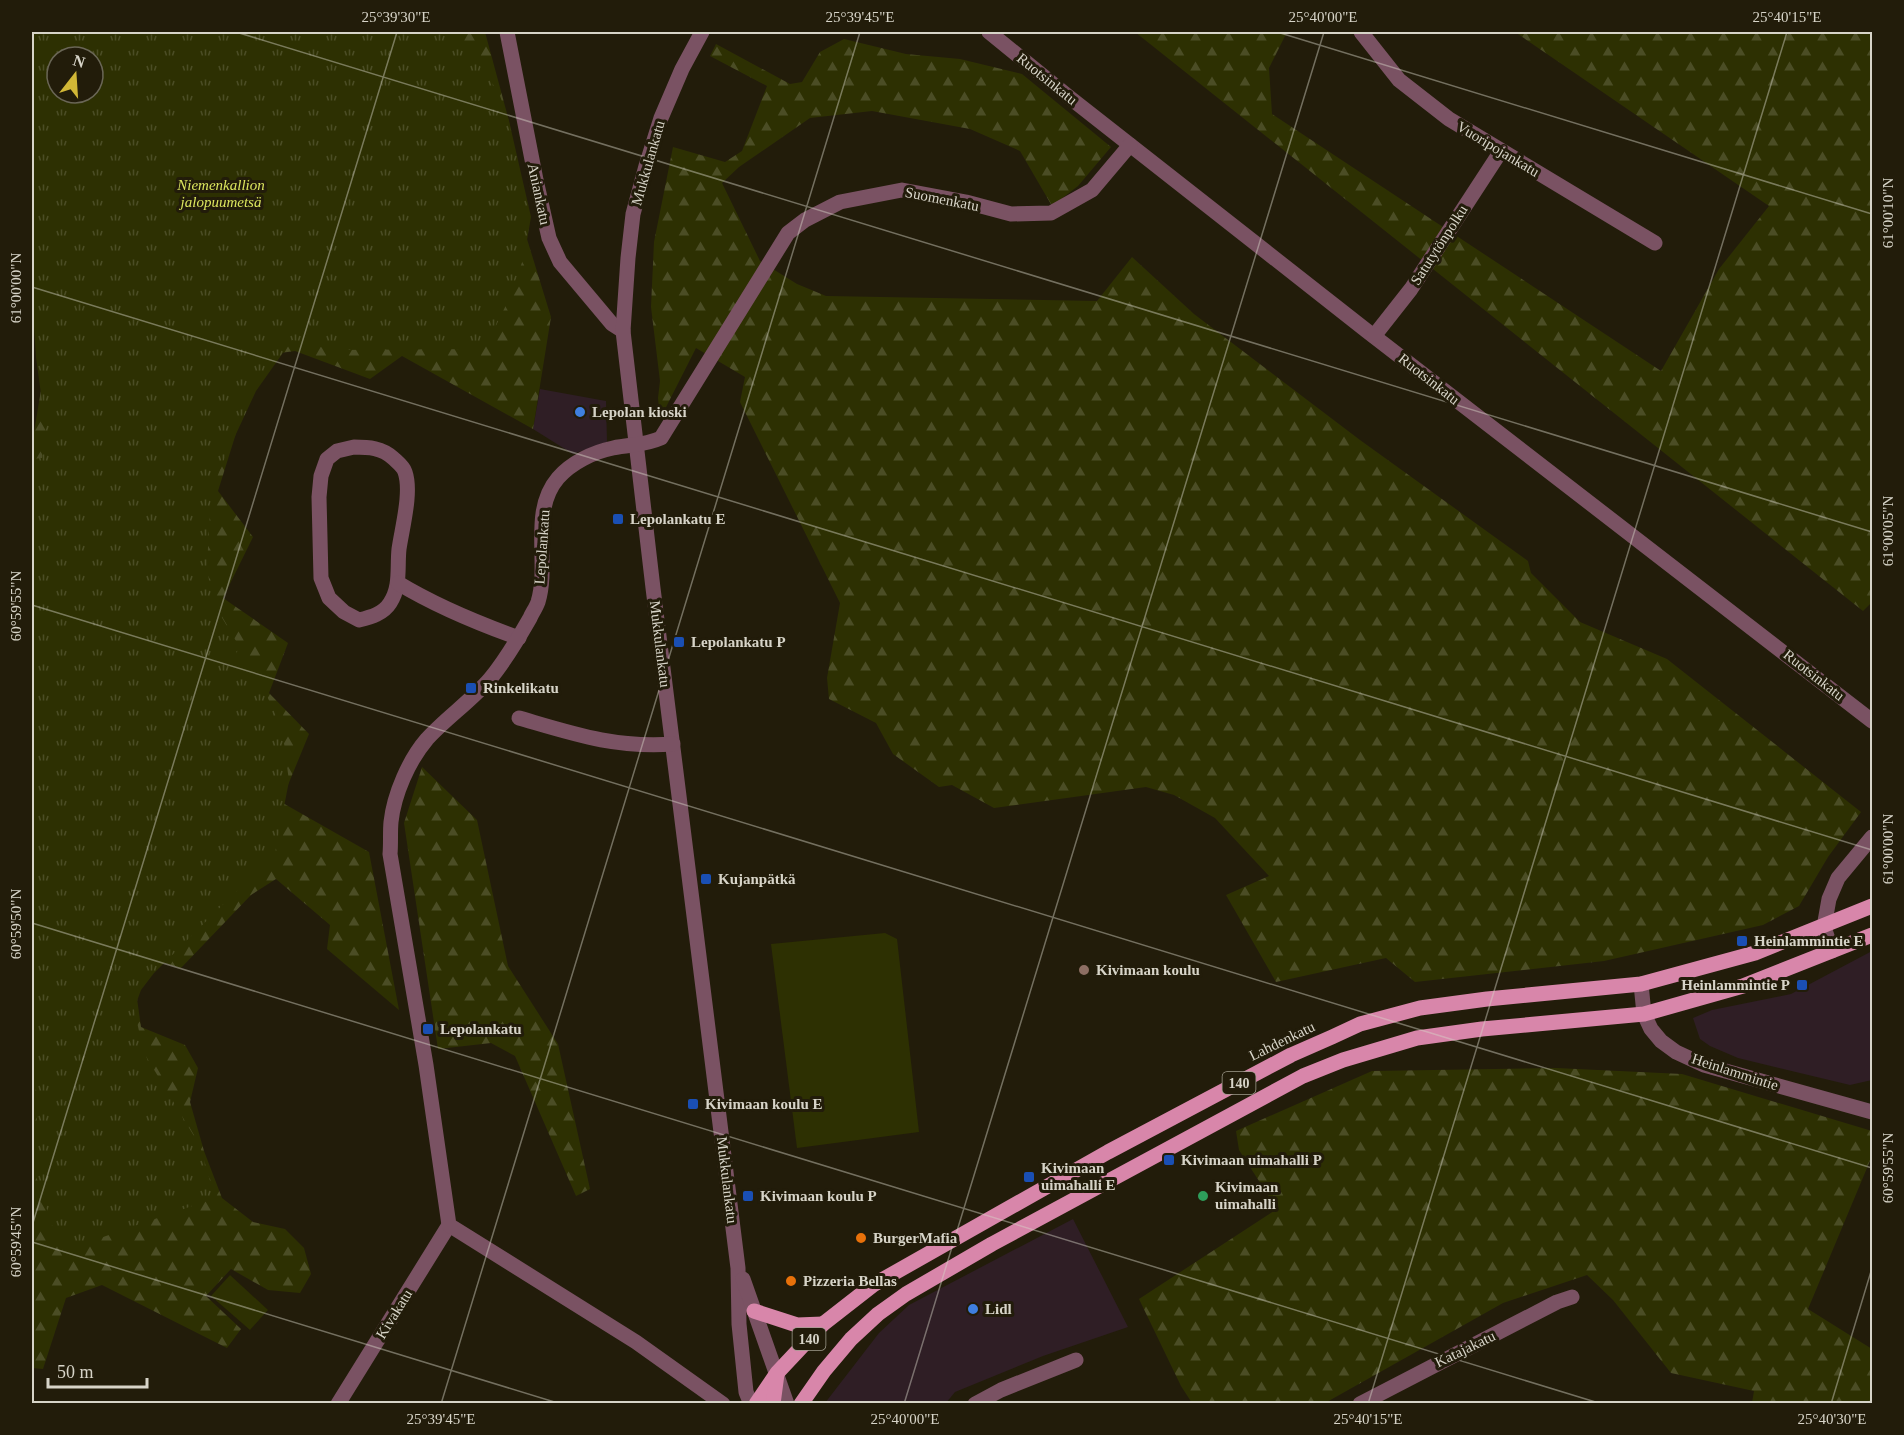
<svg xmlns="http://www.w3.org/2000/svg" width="1904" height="1435" font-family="'Times New Roman',serif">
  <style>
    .commercial { fill: #2f1e25 }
    .grass { fill: #2d3002 }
    .forest { fill: url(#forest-firs); fill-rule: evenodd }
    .park { fill: url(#park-tufts); fill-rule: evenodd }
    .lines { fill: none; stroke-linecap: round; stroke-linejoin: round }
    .minor { stroke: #7a5263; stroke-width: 15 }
    .major { stroke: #d886aa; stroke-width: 15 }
    .ticks { fill: none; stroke: #d7d4c8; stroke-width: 1.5; stroke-opacity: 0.45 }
    .shop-dot { fill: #3f7fe0; stroke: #221c0a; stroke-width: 2 }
    .transit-dot { fill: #1a4fb4; stroke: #221c0a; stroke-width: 2 }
    .education-dot { fill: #8d6e63; stroke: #221c0a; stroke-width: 2 }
    .leisure-dot { fill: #2e9e5b; stroke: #221c0a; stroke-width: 2 }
    .food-dot { fill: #e8710a; stroke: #221c0a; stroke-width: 2 }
    .labels { text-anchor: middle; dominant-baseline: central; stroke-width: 6; stroke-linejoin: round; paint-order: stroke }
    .shield { fill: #221c0a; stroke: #a19d8f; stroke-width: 1.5 }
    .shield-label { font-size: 14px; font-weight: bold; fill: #d7d4c8 }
    .street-label { font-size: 15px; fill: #d7d4c8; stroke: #221c0a }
    .park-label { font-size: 15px; font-style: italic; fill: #dbe55e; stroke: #221c0a }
    .poi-label { font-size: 15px; font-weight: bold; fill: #d7d4c8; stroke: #221c0a; text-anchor: start }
    .neatline { fill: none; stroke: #d7d4c8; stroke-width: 2 }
    .ticks-label { font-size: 15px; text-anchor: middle; fill: #d7d4c8 }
  </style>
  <defs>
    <pattern id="forest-firs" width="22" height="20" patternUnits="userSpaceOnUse" patternTransform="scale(1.5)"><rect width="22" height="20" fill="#2d3002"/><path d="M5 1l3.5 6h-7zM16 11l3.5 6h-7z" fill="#4b4d25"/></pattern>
    <pattern id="park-tufts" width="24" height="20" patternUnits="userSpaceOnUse" patternTransform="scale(1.5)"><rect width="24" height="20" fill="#2d3002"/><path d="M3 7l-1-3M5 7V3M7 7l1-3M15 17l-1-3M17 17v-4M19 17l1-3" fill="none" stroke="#4b4d25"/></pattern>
  </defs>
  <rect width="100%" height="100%" fill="#221c0a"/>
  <g class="commercial">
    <polygon points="540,389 606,401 607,442 573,454 533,429"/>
    <polygon points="1872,951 1872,1080 1850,1085 1738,1058 1710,1046 1700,1039 1693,1018 1712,1010 1791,994"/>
    <polygon points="1073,1219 1128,1327 1043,1356 955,1392 946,1403 825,1403 879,1333 909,1305"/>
  </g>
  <g class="grass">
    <polygon points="885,933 897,939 919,1132 797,1148 771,944"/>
    <polygon points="230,1275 268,1310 250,1330 211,1296"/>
  </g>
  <g class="forest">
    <path d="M 32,32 L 485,32 L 509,121 L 516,184 L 527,239 L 551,317 L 533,429 L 402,356 L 370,379 L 295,351 L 243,358 L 238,427 L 218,491 L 253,537 L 223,598 L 288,643 L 269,693 L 309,734 L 281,802 L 369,852 L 399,1010 L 327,949 L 330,925 L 276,879 L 251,895 L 181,968 L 146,957 L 133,970 L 141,1027 L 185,1045 L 198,1068 L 190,1102 L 204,1151 L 222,1198 L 253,1222 L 285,1229 L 304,1248 L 311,1274 L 300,1293 L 268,1290 L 231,1269 L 206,1296 L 241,1329 L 227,1348 L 102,1285 L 66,1298 L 43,1369 L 32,1368 L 32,444 L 51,330 ZM 57,57 L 93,57 L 93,93 L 57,93 Z"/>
    <polygon points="1135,32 1287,32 1269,68 1272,114 1661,371 1719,269 1769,206 1515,32 1872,32 1872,602 1863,611"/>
    <polygon points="844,39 906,54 960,59 1022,74 1111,147 1078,186 1052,206 1020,151 970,129 872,111 810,118 739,167 722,183 760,261 797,284 826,296 1097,301 1132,257 1194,314 1360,440 1528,561 1531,573 1580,622 1667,659 1861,812 1828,857 1799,906 1763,925 1604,961 1415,982 1386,958 1276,982 1226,895 1269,876 1215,818 1174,795 1146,787 994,808 952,785 939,787 893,754 876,723 829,699 827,678 840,603 740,402 745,377 696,348 660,419 658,398 660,381 651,307 654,242 673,147 725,162 742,151 767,86 710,56 716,44 790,84 802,82 820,52"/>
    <polygon points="422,767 477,820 508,966 558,1044 590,1189 576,1196 515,1056 491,1043 438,1049 404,823"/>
    <polygon points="1556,1068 1682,1074 1872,1131 1872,1156 1808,1309 1872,1349 1872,1403 1752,1403 1754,1391 1671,1373 1613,1300 1587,1275 1503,1303 1325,1403 1192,1403 1181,1386 1139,1299 1277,1209 1239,1150 1236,1131 1372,1071"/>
  </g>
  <path class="park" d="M 32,32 L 448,32 L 478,63 L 499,93 L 509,121 L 531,217 L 524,257 L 508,301 L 493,332 L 477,349 L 333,350 L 292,340 L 256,391 L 222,464 L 211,494 L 207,566 L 212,601 L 239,646 L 235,658 L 257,675 L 282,728 L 289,781 L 275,853 L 154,973 L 141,990 L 134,1009 L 144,1053 L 200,1146 L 215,1198 L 63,1251 L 53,1228 L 37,1179 L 33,1163 L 33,1145 L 40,1098 L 32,1082 L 32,459 L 42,458 L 46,431 L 36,357 L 32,297 ZM 57,57 L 93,57 L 93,93 L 57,93 Z"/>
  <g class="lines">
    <g class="minor">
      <polyline points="507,32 536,180 549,238 560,262 612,324 623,331"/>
      <polyline points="702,32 682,69 661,118 646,166 633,214 628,258 623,331 653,588 738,1268 739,1324 746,1392 751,1404"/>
      <polyline points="989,32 1069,97 1367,331 1872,721"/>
      <polyline points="1361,32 1399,80 1449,119 1655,243"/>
      <polyline points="1374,336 1411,289 1501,151"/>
      <path d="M 354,447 C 369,447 382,448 393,458 C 397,462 403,466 405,472 C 412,492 402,528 399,549 C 397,568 401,586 390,603 C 383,614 371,617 359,620 L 344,612 L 329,598 L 321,578 L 319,497 L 321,476 L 327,459 L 337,451 Z"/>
      <path d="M 398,583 C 436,606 477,623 519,638"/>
      <path d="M 519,718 C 574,734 614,748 673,744"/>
      <polyline points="1832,951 1824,927 1829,899 1838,878 1872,837"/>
      <polyline points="1641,984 1644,1014 1651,1029 1661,1041 1676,1052 1704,1065 1872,1112"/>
      <polyline points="743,1279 787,1404"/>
      <polyline points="338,1404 449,1225"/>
      <path d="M 723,1404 L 636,1342 L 449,1225 L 426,1065 L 390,854 C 391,843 390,832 391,822 C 394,794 409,760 427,739 C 446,718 471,701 490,679 C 505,661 518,639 530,618 C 532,613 536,608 538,602 C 550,563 529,512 558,478 C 571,463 593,452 613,448 C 631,444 643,446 661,438 L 788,233 L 805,220 L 840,202 L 902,190 L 966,202 L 1011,214 L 1051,213 L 1092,190 L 1130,145"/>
      <polyline points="975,1404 1001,1390 1076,1360"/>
      <polyline points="1360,1404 1557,1302 1572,1297"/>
    </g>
    <g class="major">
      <polyline points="754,1311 797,1325 823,1324"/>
      <polyline points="756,1404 777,1373 823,1324 873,1285 1108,1152 1291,1055 1332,1037 1360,1024 1420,1008 1487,999 1641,984 1755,953 1872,906"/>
      <polyline points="773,1404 777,1374"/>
      <polyline points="801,1404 824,1371 851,1339 878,1314 906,1294 992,1244 1303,1076 1343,1060 1417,1038 1482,1029 1644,1014 1743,986 1872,935"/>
    </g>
  </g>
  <path class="ticks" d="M 236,32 L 1872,532M 1277,32 L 1872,214M 32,287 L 1872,850M 32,605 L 1872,1168M 32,923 L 1602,1404M 32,1226 L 397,32M 32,1242 L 561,1404M 441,1404 L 860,32M 904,1404 L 1324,32M 1368,1404 L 1787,32M 1831,1404 L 1872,1268"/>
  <g class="shop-dot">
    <circle cx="580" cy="412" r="6"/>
    <circle cx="973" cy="1309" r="6"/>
  </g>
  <g class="transit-dot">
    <rect x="612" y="513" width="12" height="12" rx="3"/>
    <rect x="673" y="636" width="12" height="12" rx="3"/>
    <rect x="465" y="682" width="12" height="12" rx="3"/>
    <rect x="700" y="873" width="12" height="12" rx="3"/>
    <rect x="1736" y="935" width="12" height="12" rx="3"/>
    <rect x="1796" y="979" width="12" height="12" rx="3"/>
    <rect x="422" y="1023" width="12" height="12" rx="3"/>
    <rect x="687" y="1098" width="12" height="12" rx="3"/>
    <rect x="1163" y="1154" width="12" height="12" rx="3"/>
    <rect x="1023" y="1171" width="12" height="12" rx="3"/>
    <rect x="742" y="1190" width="12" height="12" rx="3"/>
  </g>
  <circle class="education-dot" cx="1084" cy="970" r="6"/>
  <circle class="leisure-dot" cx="1203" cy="1196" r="6"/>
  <g class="food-dot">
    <circle cx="861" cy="1238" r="6"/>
    <circle cx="791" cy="1281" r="6"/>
  </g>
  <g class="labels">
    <g class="shield">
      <rect x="1222.5" y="1072" width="33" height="22" rx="4.5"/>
      <rect x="792.5" y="1328" width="33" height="22" rx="4.5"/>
    </g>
    <g class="shield-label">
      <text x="1239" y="1083">140</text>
      <text x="809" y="1339">140</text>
    </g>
    <g class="street-label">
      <text transform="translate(1047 79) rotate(39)">Ruotsinkatu</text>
      <text transform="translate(1498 149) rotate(31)">Vuoripojankatu</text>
      <text transform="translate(648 163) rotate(-74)">Mukkulankatu</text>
      <text transform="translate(539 194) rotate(78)">Aniankatu</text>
      <text transform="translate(942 199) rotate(11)">Suomenkatu</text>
      <text transform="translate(1439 245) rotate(-57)">Satutytönpolku</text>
      <text transform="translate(1429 379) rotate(38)">Ruotsinkatu</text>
      <text transform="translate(542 547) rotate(-86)">Lepolankatu</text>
      <text transform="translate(660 644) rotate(83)">Mukkulankatu</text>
      <text transform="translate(1814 675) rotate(38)">Ruotsinkatu</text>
      <text transform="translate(1282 1041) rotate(-26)">Lahdenkatu</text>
      <text transform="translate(1735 1072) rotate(18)">Heinlammintie</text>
      <text transform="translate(727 1180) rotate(83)">Mukkulankatu</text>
      <text transform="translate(394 1314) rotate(-58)">Kivakatu</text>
      <text transform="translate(1465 1349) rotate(-26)">Katajakatu</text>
    </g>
    <g class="park-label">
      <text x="221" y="185">Niemenkallion<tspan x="221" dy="17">jalopuumetsä</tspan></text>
    </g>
    <g class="poi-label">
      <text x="592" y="412">Lepolan kioski</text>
      <text x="630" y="519">Lepolankatu E</text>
      <text x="691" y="642">Lepolankatu P</text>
      <text x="483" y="688">Rinkelikatu</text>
      <text x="718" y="879">Kujanpätkä</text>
      <text x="1754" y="941">Heinlammintie E</text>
      <text x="1096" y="970">Kivimaan koulu</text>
      <text x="1790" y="985" text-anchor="end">Heinlammintie P</text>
      <text x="440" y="1029">Lepolankatu</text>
      <text x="705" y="1104">Kivimaan koulu E</text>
      <text x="1181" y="1160">Kivimaan uimahalli P</text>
      <text x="1041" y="1168">Kivimaan<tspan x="1041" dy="17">uimahalli E</tspan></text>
      <text x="1215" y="1187">Kivimaan<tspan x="1215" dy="17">uimahalli</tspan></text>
      <text x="760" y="1196">Kivimaan koulu P</text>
      <text x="873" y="1238">BurgerMafia</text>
      <text x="803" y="1281">Pizzeria Bellas</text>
      <text x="985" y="1309">Lidl</text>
    </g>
  </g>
  <rect width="1904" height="1435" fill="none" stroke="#221c0a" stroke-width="66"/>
  <g transform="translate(75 75) rotate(17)"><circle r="28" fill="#221c0a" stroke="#6a6656" stroke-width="1.5"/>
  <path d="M0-4.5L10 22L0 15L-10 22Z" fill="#d1b736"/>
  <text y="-9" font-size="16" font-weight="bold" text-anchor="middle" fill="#d7d4c8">N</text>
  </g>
  <path d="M48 1378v9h99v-9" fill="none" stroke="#d7d4c8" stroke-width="3"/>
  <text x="57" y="1378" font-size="18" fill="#d7d4c8" stroke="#221c0a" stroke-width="4.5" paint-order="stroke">50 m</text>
  <rect x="33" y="33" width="1838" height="1369" class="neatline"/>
  <g class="ticks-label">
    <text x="396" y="22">25°39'30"E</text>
    <text x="860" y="22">25°39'45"E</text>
    <text x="1323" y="22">25°40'00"E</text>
    <text x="1787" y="22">25°40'15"E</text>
    <text transform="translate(1888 213) rotate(-90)" y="5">61°00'10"N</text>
    <text transform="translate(16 288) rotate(-90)" y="5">61°00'00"N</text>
    <text transform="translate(1888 531) rotate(-90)" y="5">61°00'05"N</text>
    <text transform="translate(16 606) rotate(-90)" y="5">60°59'55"N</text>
    <text transform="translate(1888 849) rotate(-90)" y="5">61°00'00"N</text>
    <text transform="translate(16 924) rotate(-90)" y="5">60°59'50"N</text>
    <text transform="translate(1888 1168) rotate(-90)" y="5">60°59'55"N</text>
    <text transform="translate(16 1242) rotate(-90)" y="5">60°59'45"N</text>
    <text x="441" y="1424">25°39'45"E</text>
    <text x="905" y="1424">25°40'00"E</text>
    <text x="1368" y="1424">25°40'15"E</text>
    <text x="1832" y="1424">25°40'30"E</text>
  </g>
</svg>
